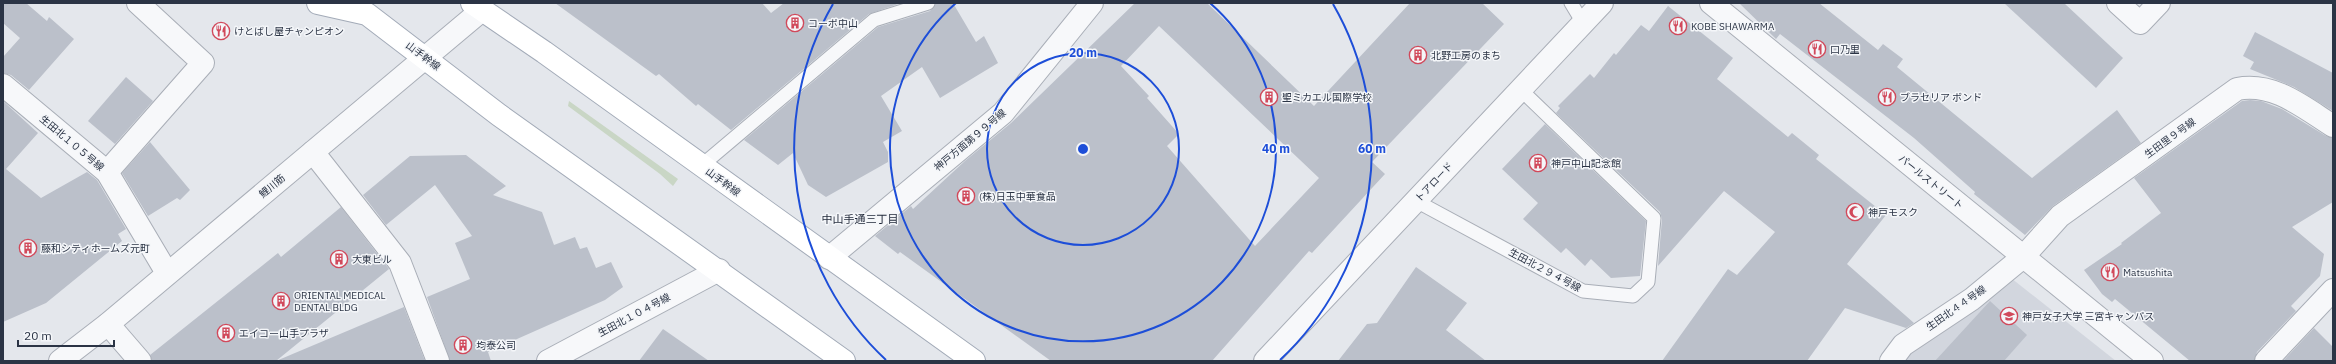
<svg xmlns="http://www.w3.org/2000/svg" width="2336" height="364" font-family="'IBM Plex Sans','Noto Sans JP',sans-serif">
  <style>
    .built { fill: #d2d6de }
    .green { fill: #c9d6c5 }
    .building { fill: #bbc0ca; fill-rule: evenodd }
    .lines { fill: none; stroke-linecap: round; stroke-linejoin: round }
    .service-casing { stroke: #a9aeb7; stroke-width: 15 }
    .minor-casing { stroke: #a9aeb7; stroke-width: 24 }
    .tertiary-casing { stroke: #a9aeb7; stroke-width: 24 }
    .primary-casing { stroke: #a3abb8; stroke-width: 24 }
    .service { stroke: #f7f8fa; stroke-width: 13 }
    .minor { stroke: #f7f8fa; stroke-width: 22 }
    .tertiary { stroke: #f7f8fa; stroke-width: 22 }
    .primary { stroke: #fff; stroke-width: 22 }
    .ring { fill: none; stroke: #1d4ed8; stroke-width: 2 }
    .labels { text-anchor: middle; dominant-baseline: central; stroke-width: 3; stroke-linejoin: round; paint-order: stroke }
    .poi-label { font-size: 10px; fill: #2b3445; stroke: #f4f6f9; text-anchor: start }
    .street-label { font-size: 10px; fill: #2b3445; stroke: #f4f6f9 }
    .neighbourhood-label { font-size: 11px; fill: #1d2536; stroke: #f4f6f9 }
    .centre { fill: #1d4ed8; stroke: #f4f6f9; stroke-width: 2 }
    .ring-label { font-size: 12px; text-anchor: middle; font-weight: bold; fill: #1d4ed8; stroke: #f4f6f9; stroke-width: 3; stroke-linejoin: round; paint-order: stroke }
  </style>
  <rect width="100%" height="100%" fill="#e4e7ec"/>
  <polygon class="built" points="2011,278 2116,361 1902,361 1908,354"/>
  <polygon class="green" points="569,101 678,179 673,186 660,174 568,106"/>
  <g class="building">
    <polygon points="3,3 26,3 47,21 49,17 74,39 29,90 11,75 3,73 3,57 20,38 3,23"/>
    <polygon points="555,3 762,3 771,13 784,3 901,3 869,14 731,130 698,104 696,106 659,74 656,76"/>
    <polygon points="936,3 953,3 976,42 984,36 998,63 940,98 922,67 881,96 902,131 883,142 888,152 888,162 826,197 808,185 793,153 778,165 744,140 878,27 930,11"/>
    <path d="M 1135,3 L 1207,3 L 1314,106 L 1410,3 L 1482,3 L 1504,24 L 1372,162 L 1385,174 L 1312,253 L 1309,251 L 1212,361 L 1051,361 L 900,252 L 898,254 L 875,236 L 911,206 L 913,209 L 966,160 L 1011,123 ZM 1159,26 L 1319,178 L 1255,246 L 1167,146 L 1179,134 L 1147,98 L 1149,96 L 1121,66 Z"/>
    <polygon points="1739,3 1819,3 1878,50 1883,44 1903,59 1897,67 2032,178 2117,110 2141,143 2053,206 2025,235 1974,194 1975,192 1914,138 1780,34 1776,39"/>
    <polygon points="2004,3 2064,3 2123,58 2096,88"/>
    <polygon points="1668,6 1733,58 1717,79 1788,137 1792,133 1819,155 1816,159 1886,215 1847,264 1914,323 1906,328 1845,308 1807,361 1662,361 1728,269 1737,275 1775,232 1724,191 1658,266 1662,219 1660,212 1556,113 1560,108 1558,106 1590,74 1594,78 1614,53 1616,55 1641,25 1649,31"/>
    <polygon points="2255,32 2333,73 2333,111 2294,87 2250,69 2254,62 2243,56"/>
    <polygon points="126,77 153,101 115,144 88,121"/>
    <polygon points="2250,100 2261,101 2282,109 2326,136 2333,138 2333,202 2292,227 2324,254 2320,276 2291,306 2296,311 2257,352 2254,361 2190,361 2115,299 2112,302 2102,294 2084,270 2122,244 2121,243 2161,213 2134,178 2242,101"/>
    <polygon points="3,101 38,133 6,169 41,198 87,172 97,180 126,229 118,234 122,241 46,303 3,322"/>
    <polygon points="1545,124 1646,221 1640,276 1611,278 1591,259 1585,266 1566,248 1561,253 1523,219 1538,203 1502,169"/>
    <polygon points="150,142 190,190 180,200 177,198 148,216 122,173"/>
    <polygon points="466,155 506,186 493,195 542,212 554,245 575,237 580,249 587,247 596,268 611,262 623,287 605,300 488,352 491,361 450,361 427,297 470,279 455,243 472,236 435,185 386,225 363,195 410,156"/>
    <polygon points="341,207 389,269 276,361 152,361 150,355 278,253 281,257"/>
    <polygon points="1416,267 1467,303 1446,330 1486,361 1338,361 1367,324 1377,323"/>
    <polygon points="1990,301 2027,335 2004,361 1935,361"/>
    <polygon points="404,307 425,361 276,361"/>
    <polygon points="2314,328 2333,347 2333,361 2283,361"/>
    <polygon points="663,329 709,361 639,361"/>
  </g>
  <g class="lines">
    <defs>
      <g id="service">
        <polyline points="1571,3 1583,23"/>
        <polyline points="701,166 874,20 928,3"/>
        <polyline points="1416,201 1583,291 1633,296 1648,282 1654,218 1521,90"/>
      </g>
      <g id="minor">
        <polyline points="1711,3 2152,361"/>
        <polyline points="2118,3 2140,23 2159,3"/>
        <polyline points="3,85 107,172 167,273"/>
        <polyline points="313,152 400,263 438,361"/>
        <polyline points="107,172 203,63 138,3"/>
        <polyline points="829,258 1003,113 1092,3"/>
        <polyline points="108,324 140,361"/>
        <polyline points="548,361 719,270"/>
        <path d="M 1891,361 L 1903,345 L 1972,299 L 2023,257 L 2060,216 L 2237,89 C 2274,82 2303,107 2333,126"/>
        <polyline points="2266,361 2333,290"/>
      </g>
      <g id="tertiary">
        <polyline points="60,361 108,324 482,10"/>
        <polyline points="1265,361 1602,3"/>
      </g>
      <g id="primary">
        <polyline points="318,3 367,14 499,115 844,361"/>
        <polyline points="472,3 544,52 974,361"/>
      </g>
    </defs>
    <use href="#service" class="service-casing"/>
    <use href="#minor" class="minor-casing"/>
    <use href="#tertiary" class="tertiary-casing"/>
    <use href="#primary" class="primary-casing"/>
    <use href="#service" class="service"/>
    <use href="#minor" class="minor"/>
    <use href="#tertiary" class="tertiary"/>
    <use href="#primary" class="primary"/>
  </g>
  <g class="ring">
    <circle cx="1083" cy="149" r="96"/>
    <path d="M1210 3A193 193 0 1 1 956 3"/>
    <path d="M886 360A289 289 0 0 1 833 4M1333 4A289 289 0 0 1 1280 360"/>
  </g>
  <defs>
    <symbol id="building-ring" viewBox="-11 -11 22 22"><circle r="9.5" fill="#f4f6f9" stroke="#d1495b" stroke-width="1.5"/><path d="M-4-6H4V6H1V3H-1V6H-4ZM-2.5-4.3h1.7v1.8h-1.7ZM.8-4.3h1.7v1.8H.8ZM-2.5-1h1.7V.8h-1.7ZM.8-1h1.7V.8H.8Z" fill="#d1495b"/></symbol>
    <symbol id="restaurant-ring" viewBox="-11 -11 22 22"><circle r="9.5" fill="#f4f6f9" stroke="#d1495b" stroke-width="1.5"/><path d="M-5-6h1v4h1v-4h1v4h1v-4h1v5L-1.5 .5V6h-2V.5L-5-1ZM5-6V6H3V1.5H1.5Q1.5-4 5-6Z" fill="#d1495b"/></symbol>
    <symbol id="mosque-ring" viewBox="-11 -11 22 22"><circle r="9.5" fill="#f4f6f9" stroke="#d1495b" stroke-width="1.5"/><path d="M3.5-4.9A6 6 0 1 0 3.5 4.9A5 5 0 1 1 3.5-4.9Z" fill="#d1495b"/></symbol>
    <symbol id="school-ring" viewBox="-11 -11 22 22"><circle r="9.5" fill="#f4f6f9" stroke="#d1495b" stroke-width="1.5"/><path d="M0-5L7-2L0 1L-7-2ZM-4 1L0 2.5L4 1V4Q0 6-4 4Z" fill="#d1495b"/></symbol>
  </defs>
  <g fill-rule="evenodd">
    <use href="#building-ring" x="785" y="13" width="20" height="20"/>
    <use href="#restaurant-ring" x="1668" y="16" width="20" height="20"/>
    <use href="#restaurant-ring" x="211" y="21" width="20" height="20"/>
    <use href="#restaurant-ring" x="1807" y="39" width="20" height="20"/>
    <use href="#building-ring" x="1408" y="45" width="20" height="20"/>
    <use href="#building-ring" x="1259" y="87" width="20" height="20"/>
    <use href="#restaurant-ring" x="1877" y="87" width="20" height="20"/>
    <use href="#building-ring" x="1528" y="153" width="20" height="20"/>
    <use href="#building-ring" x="956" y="186" width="20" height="20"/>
    <use href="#mosque-ring" x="1845" y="202" width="20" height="20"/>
    <use href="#building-ring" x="18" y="238" width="20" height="20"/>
    <use href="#building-ring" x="329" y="249" width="20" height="20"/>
    <use href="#restaurant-ring" x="2100" y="262" width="20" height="20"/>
    <use href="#building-ring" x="271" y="291" width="20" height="20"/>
    <use href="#school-ring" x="1999" y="306" width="20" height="20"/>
    <use href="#building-ring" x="216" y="323" width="20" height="20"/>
    <use href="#building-ring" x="453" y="335" width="20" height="20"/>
  </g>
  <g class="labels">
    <g class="poi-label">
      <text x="808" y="23">コーポ中山</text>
      <text x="1691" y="26">KOBE SHAWARMA</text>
      <text x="234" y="31">けとばし屋チャンピオン</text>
      <text x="1830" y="49">口乃里</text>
      <text x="1431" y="55">北野工房のまち</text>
      <text x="1282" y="97">聖ミカエル国際学校</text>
      <text x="1900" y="97">ブラセリア ボンド</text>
      <text x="1551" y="163">神戸中山記念館</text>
      <text x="979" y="196">(株)日玉中華食品</text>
      <text x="1868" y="212">神戸モスク</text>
      <text x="41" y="248">藤和シティホームズ元町</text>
      <text x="352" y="259">大東ビル</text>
      <text x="2123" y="272">Matsushita</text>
      <text x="294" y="295">ORIENTAL MEDICAL<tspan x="294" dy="12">DENTAL BLDG</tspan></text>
      <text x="2022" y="316">神戸女子大学 三宮キャンパス</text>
      <text x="239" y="333">エイコー山手プラザ</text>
      <text x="476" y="345">均泰公司</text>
    </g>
    <g class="street-label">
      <text transform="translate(423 56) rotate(37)">山手幹線</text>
      <text transform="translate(2170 138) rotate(-36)">生田里９号線</text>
      <text transform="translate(970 140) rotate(-40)">神戸方面第９９号線</text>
      <text transform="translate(72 143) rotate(40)">生田北１０５号線</text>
      <text transform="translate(723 182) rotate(36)">山手幹線</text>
      <text transform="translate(1434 182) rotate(-47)">トアロード</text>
      <text transform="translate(1931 182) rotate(39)">パールストリート</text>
      <text transform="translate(272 186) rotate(-40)">鯉川筋</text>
      <text transform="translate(1545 270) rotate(28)">生田北２９４号線</text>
      <text transform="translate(1956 308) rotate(-35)">生田北４４号線</text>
      <text transform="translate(634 315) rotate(-28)">生田北１０４号線</text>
    </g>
    <g class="neighbourhood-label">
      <text x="860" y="219">中山手通三丁目</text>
    </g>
  </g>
  <circle cx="1083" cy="149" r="6" class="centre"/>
  <g class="ring-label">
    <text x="1083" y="57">20 m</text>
    <text x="1276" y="153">40 m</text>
    <text x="1372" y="153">60 m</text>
  </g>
  <rect width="2336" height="364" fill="none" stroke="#2b3445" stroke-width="8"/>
  <path d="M18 340v6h96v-6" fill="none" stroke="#2b3445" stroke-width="2"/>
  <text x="24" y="340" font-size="12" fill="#2b3445" stroke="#f4f6f9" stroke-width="3" paint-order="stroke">20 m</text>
</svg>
